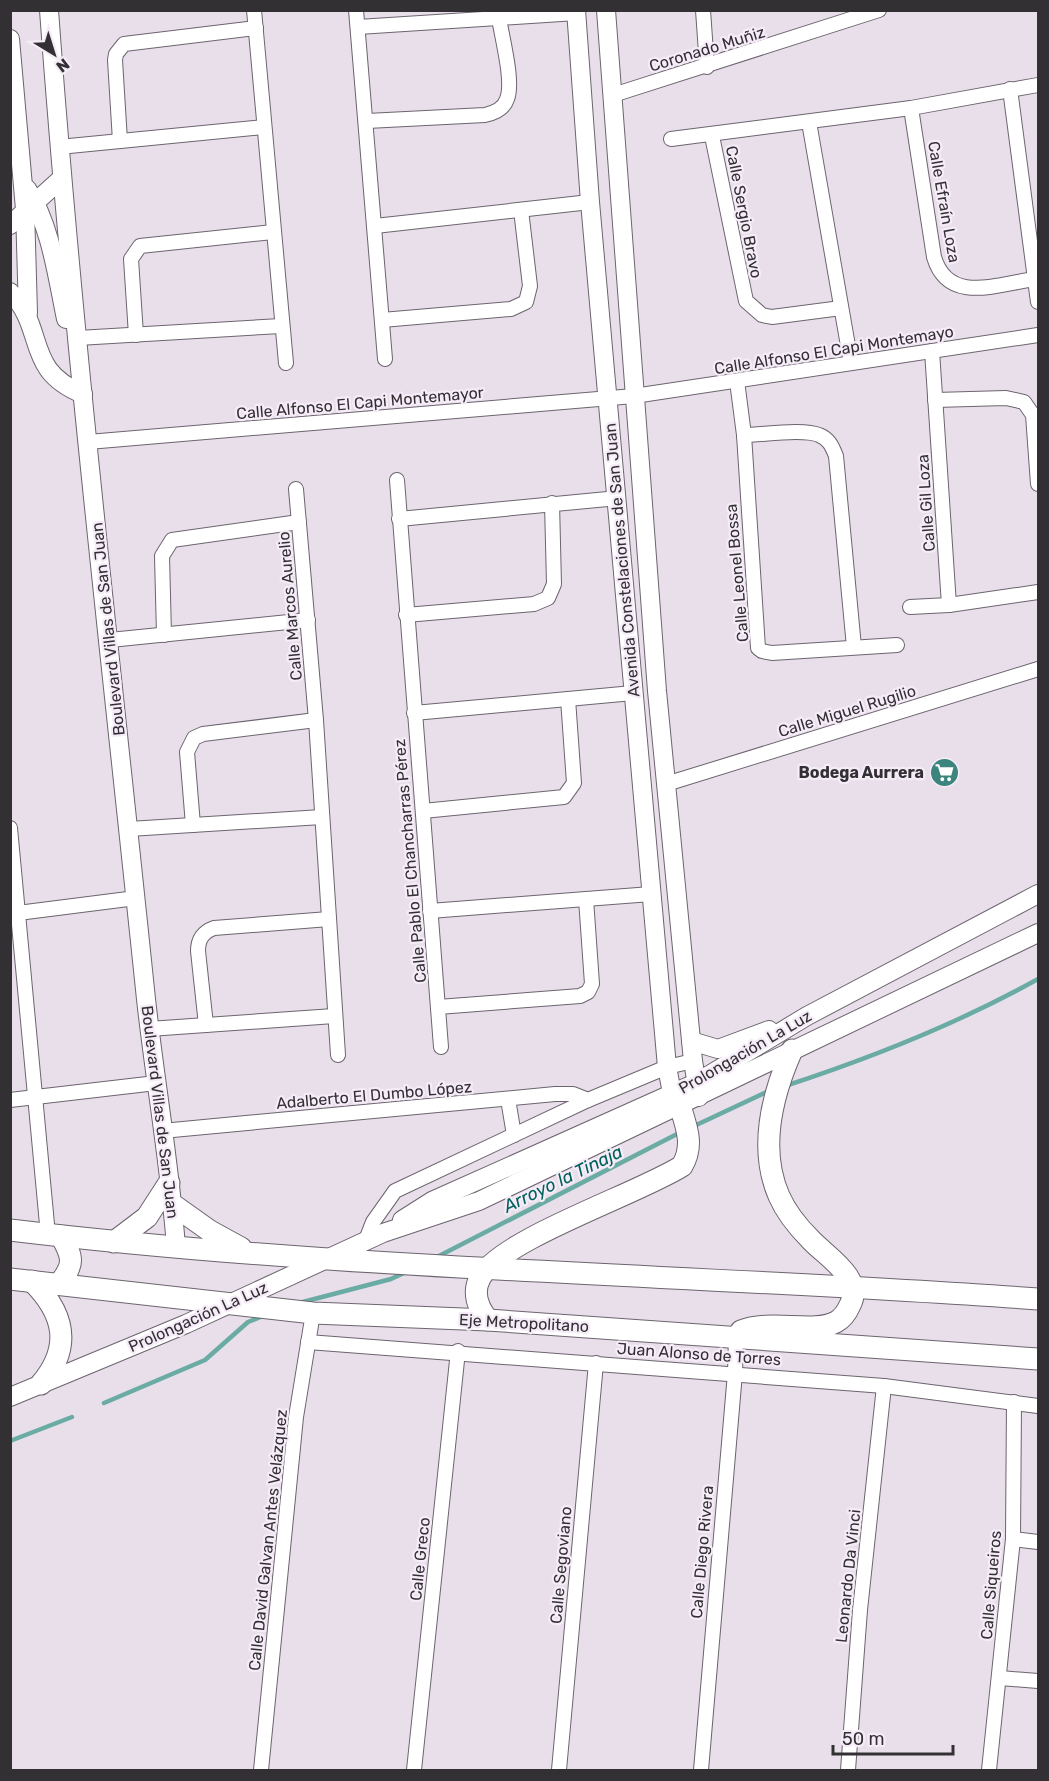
<svg xmlns="http://www.w3.org/2000/svg" width="1049" height="1781" font-family="Rubik,sans-serif">
  <style>
    .lines { fill: none; stroke-linecap: round; stroke-linejoin: round }
    .stream { stroke: #6aaba4; stroke-width: 4.5 }
    .street-casing { stroke: #6c646e; stroke-width: 16 }
    .secondary-casing { stroke: #6c646e; stroke-width: 20 }
    .primary-casing { stroke: #6c646e; stroke-width: 23 }
    .street { stroke: #fff; stroke-width: 14 }
    .secondary { stroke: #fff; stroke-width: 18 }
    .primary { stroke: #fff; stroke-width: 21 }
    .labels { text-anchor: middle; dominant-baseline: central; stroke-width: 4.5; stroke-linejoin: round; paint-order: stroke }
    .street-label { font-size: 16px; fill: #333034; stroke: #f5ecf8 }
    .poi-label { font-size: 16px; font-weight: bold; fill: #333034; stroke: #f5ecf8; text-anchor: end }
    .water-label { font-size: 18px; font-style: italic; fill: #00615b; stroke: #f5ecf8 }
  </style>
  <rect width="100%" height="100%" fill="#e8dfeb"/>
  <g class="lines">
    <g class="stream">
      <path d="M 785,1086 C 871,1058 959,1023 1038,979"/>
      <polyline points="692,1127 771,1090"/>
      <polyline points="435,1258 681,1132"/>
      <polyline points="299,1303 391,1279 406,1272"/>
      <polyline points="104,1403 205,1360 248,1322 263,1316"/>
      <polyline points="10,1441 72,1417"/>
    </g>
    <defs>
      <g id="street">
        <polyline points="254,10 286,363"/>
        <polyline points="356,10 385,359"/>
        <polyline points="703,10 707,67"/>
        <polyline points="358,27 577,13"/>
        <polyline points="1010,89 1038,302"/>
        <polyline points="613,95 879,10"/>
        <path d="M 911,108 L 934,257 C 948,305 998,284 1035,279"/>
        <path d="M 367,121 L 485,115 C 494,113 504,109 507,99 C 514,82 502,38 499,18"/>
        <polyline points="809,122 851,363"/>
        <polyline points="712,136 746,301 762,315 772,317 841,308"/>
        <polyline points="671,139 911,108 1038,85"/>
        <polyline points="120,141 115,60 116,54 124,44 256,28"/>
        <polyline points="59,147 264,127"/>
        <polyline points="375,226 590,202"/>
        <polyline points="382,320 511,309 526,302 530,286 521,210"/>
        <polyline points="136,335 131,259 140,246 273,232"/>
        <polyline points="78,338 281,326"/>
        <polyline points="932,351 949,605"/>
        <polyline points="737,381 744,435 758,648 762,651 772,653 897,645"/>
        <polyline points="935,400 1006,398 1024,402 1033,415 1038,484"/>
        <path d="M 744,435 C 762,435 803,428 819,435 C 829,439 832,446 836,456 L 854,647"/>
        <polyline points="88,442 634,396 1038,335"/>
        <polyline points="397,480 441,1047"/>
        <polyline points="296,489 316,720 338,1055"/>
        <polyline points="399,519 618,498"/>
        <polyline points="910,607 949,605 1038,592"/>
        <polyline points="406,615 534,604 548,598 554,584 552,503"/>
        <polyline points="164,635 162,556 172,540 299,522"/>
        <polyline points="110,640 308,620"/>
        <polyline points="414,713 633,693"/>
        <polyline points="666,784 1038,669"/>
        <polyline points="423,811 564,797 574,783 568,699"/>
        <polyline points="193,825 187,752 194,738 203,734 316,720"/>
        <polyline points="10,828 48,1235"/>
        <polyline points="129,829 322,817"/>
        <polyline points="430,911 651,894"/>
        <polyline points="18,913 136,898"/>
        <polyline points="438,1007 580,996 588,992 592,984 586,899"/>
        <path d="M 206,1025 L 198,951 C 198,939 203,932 214,928 L 329,919"/>
        <polyline points="149,1029 334,1016"/>
        <polyline points="508,1099 514,1135"/>
        <polyline points="10,1100 156,1083"/>
        <polyline points="162,1131 555,1094 573,1094 588,1100"/>
        <polyline points="366,1240 373,1222 395,1191 588,1100 667,1067 693,1061"/>
        <polyline points="308,1342 884,1386 1038,1406"/>
        <polyline points="1013,1539 1038,1542"/>
        <polyline points="1000,1678 1038,1681"/>
        <polyline points="261,1770 296,1417 313,1313"/>
        <polyline points="414,1770 458,1351"/>
        <polyline points="559,1770 596,1363"/>
        <polyline points="701,1770 735,1373 736,1337"/>
        <polyline points="848,1770 860,1610 884,1386"/>
        <polyline points="989,1770 1013,1539 1014,1402"/>
      </g>
      <g id="secondary">
        <path d="M 49,10 C 73,341 112,670 146,999 C 155,1082 170,1164 176,1247"/>
        <polyline points="576,10 590,202 667,1067 672,1093 680,1106"/>
        <polyline points="606,10 657,691 693,1061 699,1097"/>
        <polyline points="10,39 25,209 28,313"/>
        <path d="M 27,189 C 51,226 57,276 66,319"/>
        <polyline points="10,225 61,179"/>
        <path d="M 10,292 C 47,329 23,370 83,394"/>
        <polyline points="691,1041 718,1049 769,1030"/>
        <polyline points="402,1220 432,1201 696,1083 807,1016 1038,894"/>
        <polyline points="10,1397 186,1324 383,1233 479,1201 1038,933"/>
      </g>
      <g id="primary">
        <polyline points="172,1204 210,1231 241,1248"/>
        <path d="M 10,1230 C 352,1271 696,1274 1038,1299"/>
        <polyline points="114,1242 147,1217 169,1183"/>
        <polyline points="10,1279 313,1313 488,1320 1038,1359"/>
        <path d="M 32,1281 C 65,1314 72,1347 41,1384"/>
        <path d="M 59,1284 C 75,1264 73,1257 61,1236"/>
        <path d="M 488,1320 C 478,1308 472,1293 480,1278 C 501,1239 638,1194 682,1166 C 694,1146 687,1128 680,1106"/>
        <path d="M 741,1331 C 771,1319 813,1334 836,1322 C 843,1318 847,1312 850,1305 C 864,1278 827,1257 811,1240 C 799,1228 786,1212 779,1196 C 758,1148 772,1095 792,1050"/>
      </g>
    </defs>
    <use href="#street" class="street-casing"/>
    <use href="#secondary" class="secondary-casing"/>
    <use href="#primary" class="primary-casing"/>
    <use href="#street" class="street"/>
    <use href="#secondary" class="secondary"/>
    <use href="#primary" class="primary"/>
  </g>
  <defs>
    <symbol id="supermarket-disc" viewBox="-11 -11 22 22"><circle r="9.5" fill="#3d847e" stroke="#f5ecf8"/><path d="M-6-5.5h2.5l.6 2H6L4.5 2H-2.5L-4.4-4H-6ZM-1.5 3.2a1.3 1.3 0 1 0 .1 0ZM3 3.2a1.3 1.3 0 1 0 .1 0Z" fill="#fff"/></symbol>
  </defs>
  <g fill-rule="evenodd">
    <use href="#supermarket-disc" x="928" y="756" width="33" height="33"/>
  </g>
  <g class="labels">
    <g class="street-label">
      <text transform="translate(707 49) rotate(-17)">Coronado Muñiz</text>
      <text transform="translate(944 202) rotate(80)">Calle Efraín Loza</text>
      <text transform="translate(744 212) rotate(79)">Calle Sergio Bravo</text>
      <text transform="translate(834 350) rotate(-9)">Calle Alfonso El Capi Montemayo</text>
      <text transform="translate(360 403) rotate(-5)">Calle Alfonso El Capi Montemayor</text>
      <text transform="translate(926 503) rotate(-94)">Calle Gil Loza</text>
      <text transform="translate(622 560) rotate(-95)">Avenida Constelaciones de San Juan</text>
      <text transform="translate(737 573) rotate(-95)">Calle Leonel Bossa</text>
      <text transform="translate(290 606) rotate(-95)">Calle Marcos Aurelio</text>
      <text transform="translate(108 629) rotate(-96)">Boulevard Villas de San Juan</text>
      <text transform="translate(847 711) rotate(-17)">Calle Miguel Rugilio</text>
      <text transform="translate(410 861) rotate(-95)">Calle Pablo El Chancharras Pérez</text>
      <text transform="translate(745 1052) rotate(-30)">Prolongación La Luz</text>
      <text transform="translate(374 1095) rotate(-5)">Adalberto El Dumbo López</text>
      <text transform="translate(160 1112) rotate(83)">Boulevard Villas de San Juan</text>
      <text transform="translate(198 1317) rotate(-24)">Prolongación La Luz</text>
      <text transform="translate(524 1323) rotate(3)">Eje Metropolitano</text>
      <text transform="translate(699 1354) rotate(4)">Juan Alonso de Torres</text>
      <text transform="translate(268 1540) rotate(-84)">Calle David Galvan Antes Velázquez</text>
      <text transform="translate(702 1552) rotate(-85)">Calle Diego Rivera</text>
      <text transform="translate(420 1559) rotate(-84)">Calle Greco</text>
      <text transform="translate(561 1565) rotate(-85)">Calle Segoviano</text>
      <text transform="translate(848 1576) rotate(-84)">Leonardo Da Vinci</text>
      <text transform="translate(991 1585) rotate(-85)">Calle Siqueiros</text>
    </g>
    <g class="poi-label">
      <text x="924" y="772">Bodega Aurrera</text>
    </g>
    <g class="water-label">
      <text transform="translate(563 1179) rotate(-26)">Arroyo la Tinaja</text>
    </g>
  </g>
  <rect width="1049" height="1781" fill="none" stroke="#333034" stroke-width="24"/>
  <g transform="translate(54 54) rotate(142)" stroke="#f5ecf8" stroke-width="4.5" paint-order="stroke">
  <path d="M0-4.5L10 22L0 15L-10 22Z" fill="#333034"/>
  <text y="-9" font-size="16" font-weight="bold" text-anchor="middle" fill="#333034">N</text>
  </g>
  <path d="M833 1745v9h120v-9" fill="none" stroke="#333034" stroke-width="3"/>
  <text x="842" y="1745" font-size="18" fill="#333034" stroke="#f5ecf8" stroke-width="4.5" paint-order="stroke">50 m</text>
</svg>
